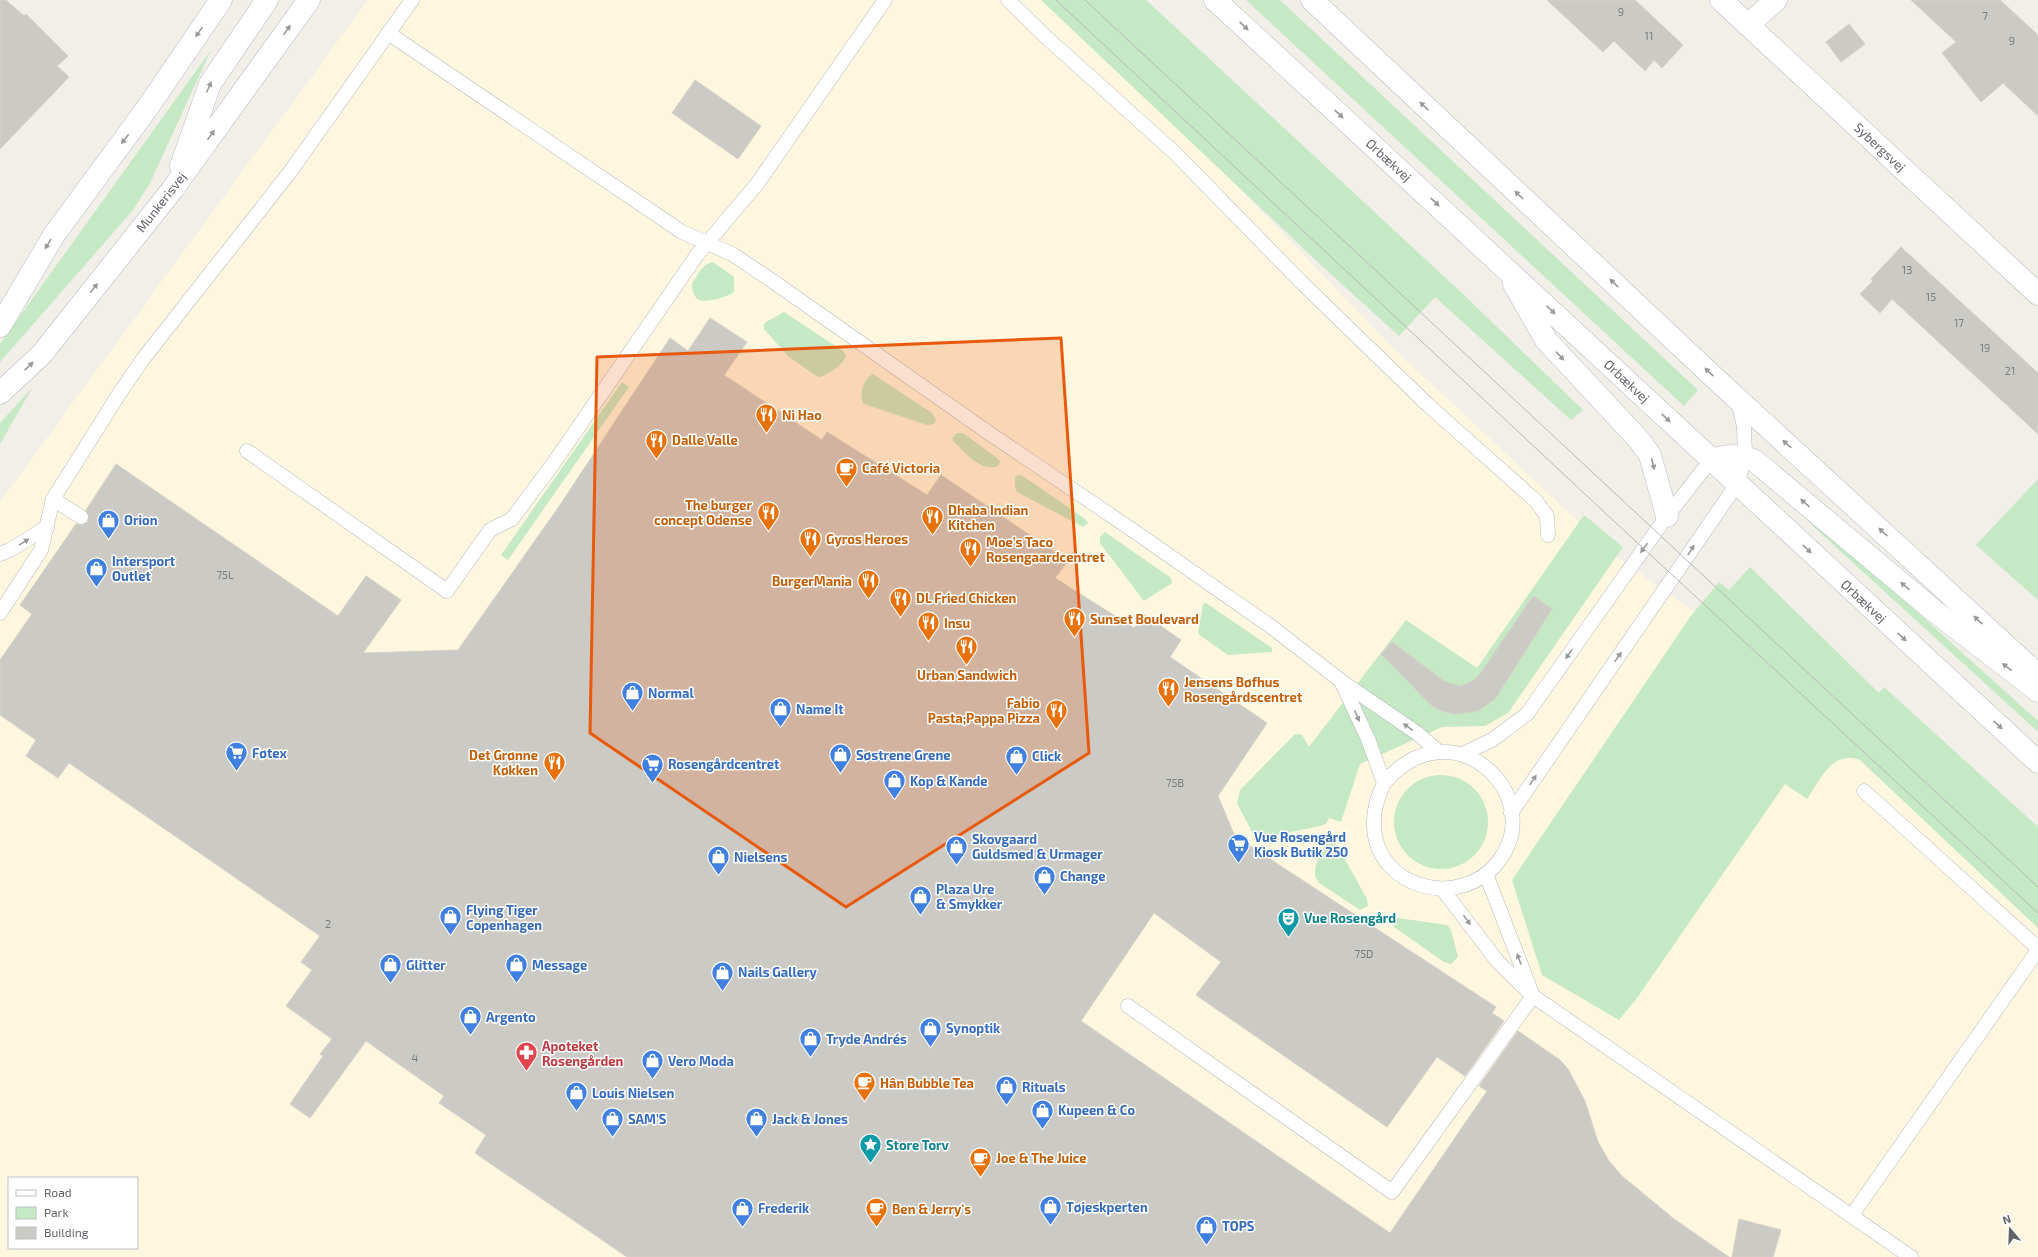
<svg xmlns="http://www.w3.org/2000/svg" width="2038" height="1257" font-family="'Exo 2',sans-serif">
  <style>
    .commercial { fill: #fef7e0; fill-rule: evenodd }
    .green { fill: #c5e8c5 }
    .building { fill: #cccac5; stroke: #d6d1c6 }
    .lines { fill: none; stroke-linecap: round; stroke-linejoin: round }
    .service-casing { stroke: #b5b8bc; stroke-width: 15 }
    .minor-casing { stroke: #b5b8bc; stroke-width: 23 }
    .secondary-casing { stroke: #b6babf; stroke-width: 23 }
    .service { stroke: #fff; stroke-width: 14 }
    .minor { stroke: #fff; stroke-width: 22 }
    .secondary { stroke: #fff; stroke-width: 22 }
    .tram { stroke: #b6b7b8; stroke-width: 1 }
    .oneway { fill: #979a9d }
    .marked { fill: #e8590c; fill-opacity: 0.2; stroke: #e8590c; stroke-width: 3; stroke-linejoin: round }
    .labels { text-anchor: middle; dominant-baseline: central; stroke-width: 3; stroke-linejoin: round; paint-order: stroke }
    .number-label { font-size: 11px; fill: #7a7d7f }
    .street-label { font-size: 13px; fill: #5f6368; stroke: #fff }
    .food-label { font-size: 13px; font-weight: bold; fill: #c56008; stroke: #fff; text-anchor: start }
    .shop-label { font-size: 13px; font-weight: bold; fill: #366cbe; stroke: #fff; text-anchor: start }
    .culture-label { font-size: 13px; font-weight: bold; fill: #0d838f; stroke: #fff; text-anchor: start }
    .health-label { font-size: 13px; font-weight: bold; fill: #be3a42; stroke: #fff; text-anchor: start }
  </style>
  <rect width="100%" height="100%" fill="#f1efe8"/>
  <path class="commercial" d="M 368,0 L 1041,0 L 1210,158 L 1390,345 L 1614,555 L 1696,613 L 1860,760 L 2038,926 L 2038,1257 L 0,1257 L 0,502 ZM 9,1178 L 137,1178 L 137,1248 L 9,1248 Z"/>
  <g class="green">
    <polygon points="1041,0 1146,0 1464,295 1583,410 1571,420 1435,297 1399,336 1322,266"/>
    <polygon points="1246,0 1280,0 1698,390 1684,406"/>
    <polygon points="211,50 150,183 133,210 0,362 0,344"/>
    <path d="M 713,262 L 734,277 L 734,291 C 731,297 705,303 699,300 C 693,297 692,288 692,283 C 699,275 701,264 713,262 Z"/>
    <path d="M 784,312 L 843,351 L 846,356 C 844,364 827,376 818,377 L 789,357 L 764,329 L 764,324 L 766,322 Z"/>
    <path d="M 873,374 L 932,413 L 936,420 L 934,424 L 927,425 L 864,404 C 858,396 863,378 873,374 Z"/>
    <polygon points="622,382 629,387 508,560 501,555"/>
    <polygon points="32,388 0,444 0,423"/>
    <path d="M 957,433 L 963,433 L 997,458 L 1000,462 L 998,466 C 980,472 966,453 954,442 L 952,438 Z"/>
    <polygon points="1018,475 1023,476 1085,519 1088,523 1083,527 1017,492 1015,487 1015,477"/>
    <polygon points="2038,479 2038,600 1976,545"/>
    <polygon points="1794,504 1915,610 2038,721 2038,732 1814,527"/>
    <polygon points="1584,515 1623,547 1508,713 1485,726 1442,727 1360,764 1341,822 1329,818 1326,824 1320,826 1268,837 1253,834 1237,803 1240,790 1295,734 1302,735 1309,747 1406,620 1477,668"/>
    <polygon points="1105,532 1171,578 1172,583 1144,601 1100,543 1100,537"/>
    <path d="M 1750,567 L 1879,693 L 1884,687 L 2038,827 L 2038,928 L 1860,760 C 1833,749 1820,780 1807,799 L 1785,784 L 1637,998 L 1619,1020 L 1542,975 L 1512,880 L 1690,617 L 1719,582 L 1729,590 Z"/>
    <polygon points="1206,603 1272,648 1272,652 1228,655 1201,636 1198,633 1203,604"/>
    <circle cx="1441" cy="822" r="47"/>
    <path d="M 1328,840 L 1335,842 L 1337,845 L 1367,899 L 1368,906 L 1360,910 L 1319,883 C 1317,880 1315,877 1315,874 C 1314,867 1323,843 1328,840 Z"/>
    <polygon points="1398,918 1447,925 1451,930 1458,957 1451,964 1444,962 1394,927 1392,921"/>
  </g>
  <g class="building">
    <polygon points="0,0 6,0 24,16 26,14 68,56 57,66 69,77 0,149"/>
    <polygon points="1547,0 1635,0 1683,45 1662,68 1654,60 1645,71 1614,41 1603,52"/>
    <polygon points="1911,0 2000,0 2038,35 2038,116 2003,83 1981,102 1942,53 1956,42"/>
    <polygon points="1849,24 1865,44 1841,62 1826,42"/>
    <polygon points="695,80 761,126 738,159 672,113"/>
    <polygon points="1901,247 2038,373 2038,434 1892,299 1880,313 1860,294 1873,281 1871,279"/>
    <polygon points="710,318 747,342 724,375 822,440 827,432 927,495 941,475 1068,561 1055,578 1134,628 1145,615 1181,640 1170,657 1267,723 1218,796 1233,832 1238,838 1496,1007 1492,1013 1504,1021 1465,1076 1437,1057 1387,1127 1196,995 1221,962 1154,913 1081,1021 1390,1233 1487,1091 1479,1086 1518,1031 1560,1060 1568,1069 1585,1101 1598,1142 1609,1161 1622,1176 1674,1219 1729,1257 627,1257 475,1153 486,1135 439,1103 444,1096 366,1041 310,1118 290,1104 323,1056 320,1054 332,1039 286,1006 312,970 301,962 320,936 69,763 58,778 26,756 36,740 0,715 0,660 32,614 20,605 76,524 81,525 88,522 89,517 86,510 116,464 338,616 366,576 401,600 363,653 458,650 560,505 670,338 688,351"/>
    <polygon points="1533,596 1552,609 1495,699 1478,711 1454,714 1442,711 1431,705 1381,654 1392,642 1444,681 1459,686 1466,684 1474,680 1480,674"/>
    <polygon points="1739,1219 1781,1230 1773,1257 1732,1257"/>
  </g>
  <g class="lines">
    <defs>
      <g id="service">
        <polyline points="1008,0 1046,37 1175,153 1301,282 1428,405 1536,501 1547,516 1548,535"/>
        <polyline points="388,33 682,232 732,254 771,280 986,431 1131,529 1273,628 1341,681 1417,733 1439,752"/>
        <polyline points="247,451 447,591 490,530 512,519 553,464 697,255 757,184 885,0"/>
        <polyline points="53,499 81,517"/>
        <polyline points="0,554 10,550 47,527"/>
        <polyline points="0,613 41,550 53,499 119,394 143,359 290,172 412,0"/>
        <path d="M 1341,681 L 1368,739 L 1384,783 C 1378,797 1373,810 1374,826 C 1376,889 1460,910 1498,862 C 1550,796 1452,703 1384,783"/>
        <polyline points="1463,754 1492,740 1527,714 1667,516 1711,460"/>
        <polyline points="1864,791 2038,948"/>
        <polyline points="1511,813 1737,484 1745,456 1744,427 1738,401"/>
        <polyline points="1486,874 1531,991"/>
        <polyline points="1443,890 1498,962 1533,996 1911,1257"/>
        <polyline points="1128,1006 1392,1192 1533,996"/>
        <polyline points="1852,1215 2038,950"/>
      </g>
      <g id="minor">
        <polyline points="1721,0 2038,294"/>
        <polyline points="1748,25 1776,0"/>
      </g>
      <g id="secondary">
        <path d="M 1215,0 C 1490,253 1763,508 2038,762"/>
        <polyline points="1312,0 1719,382 2038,675"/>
        <polyline points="181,166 210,84 267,0"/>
        <polyline points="1514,284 1546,340 1640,441 1650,455 1667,516"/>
        <polyline points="0,326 54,235 148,107 221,0"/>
        <polyline points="0,393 42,354 172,190 309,0"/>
        <path d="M 1711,460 C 1727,455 1740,454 1755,461 L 1933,610 L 2038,691"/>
      </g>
    </defs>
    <use href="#service" class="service-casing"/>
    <use href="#minor" class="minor-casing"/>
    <use href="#secondary" class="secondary-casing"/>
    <use href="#service" class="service"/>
    <use href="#minor" class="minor"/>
    <use href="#secondary" class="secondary"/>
    <g class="tram">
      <polyline points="1056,0 1602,510 2038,913"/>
      <polyline points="1085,0 2038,887"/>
    </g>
  </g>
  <defs><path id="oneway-solid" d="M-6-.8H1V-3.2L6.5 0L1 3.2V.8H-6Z"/></defs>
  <g class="oneway">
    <use href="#oneway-solid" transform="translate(1244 26) rotate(43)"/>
    <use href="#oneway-solid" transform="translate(287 30) rotate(-54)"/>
    <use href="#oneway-solid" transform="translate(199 32) rotate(124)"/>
    <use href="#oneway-solid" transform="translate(209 87) rotate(-66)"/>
    <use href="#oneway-solid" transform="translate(1424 106) rotate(-137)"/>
    <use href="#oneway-solid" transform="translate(1339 114) rotate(43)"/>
    <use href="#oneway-solid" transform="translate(211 135) rotate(-54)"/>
    <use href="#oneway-solid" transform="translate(125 139) rotate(127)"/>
    <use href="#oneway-solid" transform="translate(1519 195) rotate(-137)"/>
    <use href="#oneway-solid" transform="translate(1435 202) rotate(43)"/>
    <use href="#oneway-solid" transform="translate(48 244) rotate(121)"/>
    <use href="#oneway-solid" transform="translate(1614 283) rotate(-137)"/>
    <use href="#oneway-solid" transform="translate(94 288) rotate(-52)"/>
    <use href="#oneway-solid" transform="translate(1551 310) rotate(43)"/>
    <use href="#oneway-solid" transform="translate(1560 356) rotate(47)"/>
    <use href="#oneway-solid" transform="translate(29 366) rotate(-43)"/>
    <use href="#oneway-solid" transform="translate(1709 372) rotate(-137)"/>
    <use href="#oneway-solid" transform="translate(1666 418) rotate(43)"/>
    <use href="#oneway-solid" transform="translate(1787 444) rotate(-138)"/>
    <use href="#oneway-solid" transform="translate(1653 464) rotate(75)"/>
    <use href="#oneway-solid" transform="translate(1805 503) rotate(-140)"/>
    <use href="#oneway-solid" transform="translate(1883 532) rotate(-137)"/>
    <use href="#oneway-solid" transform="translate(24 542) rotate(-32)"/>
    <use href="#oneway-solid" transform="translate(1644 548) rotate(126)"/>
    <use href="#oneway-solid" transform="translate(1807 549) rotate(43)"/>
    <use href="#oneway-solid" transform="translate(1691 550) rotate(-58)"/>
    <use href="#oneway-solid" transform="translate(1905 586) rotate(-140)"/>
    <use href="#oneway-solid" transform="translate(1978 620) rotate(-137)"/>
    <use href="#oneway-solid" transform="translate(1902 637) rotate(43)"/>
    <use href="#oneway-solid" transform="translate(1569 654) rotate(125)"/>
    <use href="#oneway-solid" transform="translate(1618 657) rotate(-55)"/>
    <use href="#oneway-solid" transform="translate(2007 667) rotate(-142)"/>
    <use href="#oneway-solid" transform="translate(1357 716) rotate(66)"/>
    <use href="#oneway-solid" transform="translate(1998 725) rotate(43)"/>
    <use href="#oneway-solid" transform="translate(1408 727) rotate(-146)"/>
    <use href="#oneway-solid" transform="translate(1533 780) rotate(-56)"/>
    <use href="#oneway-solid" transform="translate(1467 920) rotate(54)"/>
    <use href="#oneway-solid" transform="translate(1519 959) rotate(-110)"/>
  </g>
  <path class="marked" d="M 1061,338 L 1089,753 L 846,907 L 590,733 L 597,357 Z"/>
  <defs>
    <symbol id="restaurant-pin" viewBox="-11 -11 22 30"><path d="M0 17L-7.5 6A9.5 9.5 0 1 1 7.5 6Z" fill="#e8710a" stroke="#fff"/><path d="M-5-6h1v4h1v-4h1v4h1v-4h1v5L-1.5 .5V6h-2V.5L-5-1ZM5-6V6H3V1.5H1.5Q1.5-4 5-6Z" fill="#fff"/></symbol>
    <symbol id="cafe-pin" viewBox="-11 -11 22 30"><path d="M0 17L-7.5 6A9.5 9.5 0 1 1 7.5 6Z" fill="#e8710a" stroke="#fff"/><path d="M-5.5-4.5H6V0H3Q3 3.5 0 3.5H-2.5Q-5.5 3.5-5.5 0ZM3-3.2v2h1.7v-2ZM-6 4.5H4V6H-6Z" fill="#fff"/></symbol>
    <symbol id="shop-pin" viewBox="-11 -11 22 30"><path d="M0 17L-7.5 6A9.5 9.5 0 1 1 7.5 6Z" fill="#3f7fe0" stroke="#fff"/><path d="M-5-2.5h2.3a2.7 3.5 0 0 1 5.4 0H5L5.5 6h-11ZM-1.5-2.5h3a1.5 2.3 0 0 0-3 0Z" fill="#fff"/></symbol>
    <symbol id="supermarket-pin" viewBox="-11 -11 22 30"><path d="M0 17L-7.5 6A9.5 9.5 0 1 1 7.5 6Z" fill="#3f7fe0" stroke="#fff"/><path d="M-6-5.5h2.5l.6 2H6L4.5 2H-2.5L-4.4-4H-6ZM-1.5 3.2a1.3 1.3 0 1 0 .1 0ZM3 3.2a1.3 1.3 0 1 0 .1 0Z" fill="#fff"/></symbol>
    <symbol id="theatre-pin" viewBox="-11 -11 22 30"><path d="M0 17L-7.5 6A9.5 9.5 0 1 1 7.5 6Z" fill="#0f9aa8" stroke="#fff"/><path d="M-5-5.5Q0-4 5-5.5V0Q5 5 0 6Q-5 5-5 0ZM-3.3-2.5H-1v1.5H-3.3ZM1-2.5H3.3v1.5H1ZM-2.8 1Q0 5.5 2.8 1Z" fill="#fff"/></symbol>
    <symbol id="pharmacy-pin" viewBox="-11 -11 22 30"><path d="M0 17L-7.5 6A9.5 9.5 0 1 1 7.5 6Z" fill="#e0444e" stroke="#fff"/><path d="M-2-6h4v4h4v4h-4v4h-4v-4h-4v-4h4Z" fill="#fff"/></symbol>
    <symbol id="sight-pin" viewBox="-11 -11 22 30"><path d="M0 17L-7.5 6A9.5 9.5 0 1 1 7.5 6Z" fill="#0f9aa8" stroke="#fff"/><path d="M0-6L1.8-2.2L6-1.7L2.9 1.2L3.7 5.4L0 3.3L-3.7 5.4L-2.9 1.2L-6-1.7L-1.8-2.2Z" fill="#fff"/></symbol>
  </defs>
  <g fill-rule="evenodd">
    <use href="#restaurant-pin" x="754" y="402" width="25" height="34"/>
    <use href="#restaurant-pin" x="644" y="428" width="25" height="34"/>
    <use href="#cafe-pin" x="834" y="456" width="25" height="34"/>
    <use href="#restaurant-pin" x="756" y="500" width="25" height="34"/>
    <use href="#restaurant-pin" x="920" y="504" width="25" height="34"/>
    <use href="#shop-pin" x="96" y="508" width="25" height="34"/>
    <use href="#restaurant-pin" x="798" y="526" width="25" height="34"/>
    <use href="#restaurant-pin" x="958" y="536" width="25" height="34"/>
    <use href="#shop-pin" x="84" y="556" width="25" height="34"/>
    <use href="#restaurant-pin" x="856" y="568" width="25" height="34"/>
    <use href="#restaurant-pin" x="888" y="586" width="25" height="34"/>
    <use href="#restaurant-pin" x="1062" y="606" width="25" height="34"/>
    <use href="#restaurant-pin" x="916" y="610" width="25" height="34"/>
    <use href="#restaurant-pin" x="954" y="634" width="25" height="34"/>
    <use href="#restaurant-pin" x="1156" y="676" width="25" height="34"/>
    <use href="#shop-pin" x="620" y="680" width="25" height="34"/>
    <use href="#shop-pin" x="768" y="696" width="25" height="34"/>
    <use href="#restaurant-pin" x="1044" y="698" width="25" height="34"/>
    <use href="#supermarket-pin" x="224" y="740" width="25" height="34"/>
    <use href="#shop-pin" x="828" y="742" width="25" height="34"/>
    <use href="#shop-pin" x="1004" y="744" width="25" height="34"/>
    <use href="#restaurant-pin" x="542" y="750" width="25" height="34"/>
    <use href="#supermarket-pin" x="640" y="752" width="25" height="34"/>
    <use href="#shop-pin" x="882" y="768" width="25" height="34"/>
    <use href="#supermarket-pin" x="1226" y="832" width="25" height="34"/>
    <use href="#shop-pin" x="944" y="834" width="25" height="34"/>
    <use href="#shop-pin" x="706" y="844" width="25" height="34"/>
    <use href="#shop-pin" x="1032" y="864" width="25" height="34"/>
    <use href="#shop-pin" x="908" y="884" width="25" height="34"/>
    <use href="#shop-pin" x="438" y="904" width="25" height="34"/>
    <use href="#theatre-pin" x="1276" y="906" width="25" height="34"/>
    <use href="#shop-pin" x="378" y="952" width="25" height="34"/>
    <use href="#shop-pin" x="504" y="952" width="25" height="34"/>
    <use href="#shop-pin" x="710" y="960" width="25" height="34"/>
    <use href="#shop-pin" x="458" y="1004" width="25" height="34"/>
    <use href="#shop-pin" x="918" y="1016" width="25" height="34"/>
    <use href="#shop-pin" x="798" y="1026" width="25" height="34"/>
    <use href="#pharmacy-pin" x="514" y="1040" width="25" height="34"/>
    <use href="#shop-pin" x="640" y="1048" width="25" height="34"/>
    <use href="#cafe-pin" x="852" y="1070" width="25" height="34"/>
    <use href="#shop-pin" x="994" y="1074" width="25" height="34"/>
    <use href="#shop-pin" x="564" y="1080" width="25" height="34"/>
    <use href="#shop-pin" x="1030" y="1098" width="25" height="34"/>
    <use href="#shop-pin" x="600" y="1106" width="25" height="34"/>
    <use href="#shop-pin" x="744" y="1106" width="25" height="34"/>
    <use href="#sight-pin" x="858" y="1132" width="25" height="34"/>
    <use href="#cafe-pin" x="968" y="1146" width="25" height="34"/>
    <use href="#shop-pin" x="1038" y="1194" width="25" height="34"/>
    <use href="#shop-pin" x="730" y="1196" width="25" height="34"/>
    <use href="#cafe-pin" x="864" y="1196" width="25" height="34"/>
    <use href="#shop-pin" x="1194" y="1214" width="25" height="34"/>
  </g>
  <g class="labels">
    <g class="number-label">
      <text x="1621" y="11">9</text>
      <text x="1985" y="15">7</text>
      <text x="1649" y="35">11</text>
      <text x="2012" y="40">9</text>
      <text x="1907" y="269">13</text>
      <text x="1931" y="296">15</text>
      <text x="1959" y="322">17</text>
      <text x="1985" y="347">19</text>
      <text x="2010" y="370">21</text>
      <text x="225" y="574">75L</text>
      <text x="1175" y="782">75B</text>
      <text x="328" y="923">2</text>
      <text x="1364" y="953">75D</text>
      <text x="415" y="1057">4</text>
    </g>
    <g class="street-label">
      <text transform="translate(1880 147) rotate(43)">Sybergsvej</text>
      <text transform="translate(1389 160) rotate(43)">Ørbækvej</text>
      <text transform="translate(161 202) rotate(-52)">Munkerisvej</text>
      <text transform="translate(1627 381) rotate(43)">Ørbækvej</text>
      <text transform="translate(1864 601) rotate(43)">Ørbækvej</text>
    </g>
    <g class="food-label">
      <text x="782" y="415">Ni Hao</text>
      <text x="672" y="440">Dalle Valle</text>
      <text x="862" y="468">Café Victoria</text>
      <text x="752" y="505" text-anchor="end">The burger<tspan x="752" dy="15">concept Odense</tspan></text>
      <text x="948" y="510">Dhaba Indian<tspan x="948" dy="15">Kitchen</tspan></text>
      <text x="826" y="539">Gyros Heroes</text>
      <text x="986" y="542">Moe’s Taco<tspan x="986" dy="15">Rosengaardcentret</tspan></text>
      <text x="852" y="581" text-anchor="end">BurgerMania</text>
      <text x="916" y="598">DL Fried Chicken</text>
      <text x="1090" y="619">Sunset Boulevard</text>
      <text x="944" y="623">Insu</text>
      <text x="967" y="675" text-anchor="middle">Urban Sandwich</text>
      <text x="1184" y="682">Jensens Bøfhus<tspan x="1184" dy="15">Rosengårdscentret</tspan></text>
      <text x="1040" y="703" text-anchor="end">Fabio<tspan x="1040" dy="15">Pasta;Pappa Pizza</tspan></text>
      <text x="538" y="755" text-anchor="end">Det Grønne<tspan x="538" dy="15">Køkken</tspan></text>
      <text x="880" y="1083">Hân Bubble Tea</text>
      <text x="996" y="1158">Joe &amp; The Juice</text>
      <text x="892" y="1209">Ben &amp; Jerry's</text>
    </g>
    <g class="shop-label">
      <text x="124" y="520">Orion</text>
      <text x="112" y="561">Intersport<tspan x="112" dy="15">Outlet</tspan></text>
      <text x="648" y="693">Normal</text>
      <text x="796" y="709">Name It</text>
      <text x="252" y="753">Føtex</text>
      <text x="856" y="755">Søstrene Grene</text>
      <text x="1032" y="756">Click</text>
      <text x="668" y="764">Rosengårdcentret</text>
      <text x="910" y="781">Kop &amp; Kande</text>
      <text x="1254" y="837">Vue Rosengård<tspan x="1254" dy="15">Kiosk Butik 250</tspan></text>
      <text x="972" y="839">Skovgaard<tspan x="972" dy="15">Guldsmed &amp; Urmager</tspan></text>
      <text x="734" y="857">Nielsens</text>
      <text x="1060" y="876">Change</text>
      <text x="936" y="889">Plaza Ure<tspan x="936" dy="15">&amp; Smykker</tspan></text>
      <text x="466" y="910">Flying Tiger<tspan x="466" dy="15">Copenhagen</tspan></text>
      <text x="406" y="965">Glitter</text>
      <text x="532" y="965">Message</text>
      <text x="738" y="972">Nails Gallery</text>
      <text x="486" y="1017">Argento</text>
      <text x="946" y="1028">Synoptik</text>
      <text x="826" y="1039">Tryde Andrés</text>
      <text x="668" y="1061">Vero Moda</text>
      <text x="1022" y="1087">Rituals</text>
      <text x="592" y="1093">Louis Nielsen</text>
      <text x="1058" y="1110">Kupeen &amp; Co</text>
      <text x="628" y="1119">SAM’S</text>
      <text x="772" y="1119">Jack &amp; Jones</text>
      <text x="1066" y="1207">Tøjeskperten</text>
      <text x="758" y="1208">Frederik</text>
      <text x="1222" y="1226">TOPS</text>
    </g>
    <g class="culture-label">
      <text x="1304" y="918">Vue Rosengård</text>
      <text x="886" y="1145">Store Torv</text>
    </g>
    <g class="health-label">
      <text x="542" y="1046">Apoteket<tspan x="542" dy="15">Rosengården</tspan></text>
    </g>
  </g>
  <rect x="8" y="1177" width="130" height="72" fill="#ffffff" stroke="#bfc1c3"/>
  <rect x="16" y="1190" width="20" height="6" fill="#ffffff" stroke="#bfc1c3"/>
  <text x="44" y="1197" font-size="12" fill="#5f6368">Road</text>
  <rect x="16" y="1207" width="20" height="12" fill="#c5e8c5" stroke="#bfc1c3"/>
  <text x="44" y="1217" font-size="12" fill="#5f6368">Park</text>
  <rect x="16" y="1227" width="20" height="12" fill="#cccac5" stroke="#bfc1c3"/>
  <text x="44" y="1237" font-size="12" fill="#5f6368">Building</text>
  <g transform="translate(2010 1229) rotate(341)" stroke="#ffffff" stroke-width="3" paint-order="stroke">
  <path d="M0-3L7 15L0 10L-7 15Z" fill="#5f6368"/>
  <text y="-6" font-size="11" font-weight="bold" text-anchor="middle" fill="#5f6368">N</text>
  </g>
</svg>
